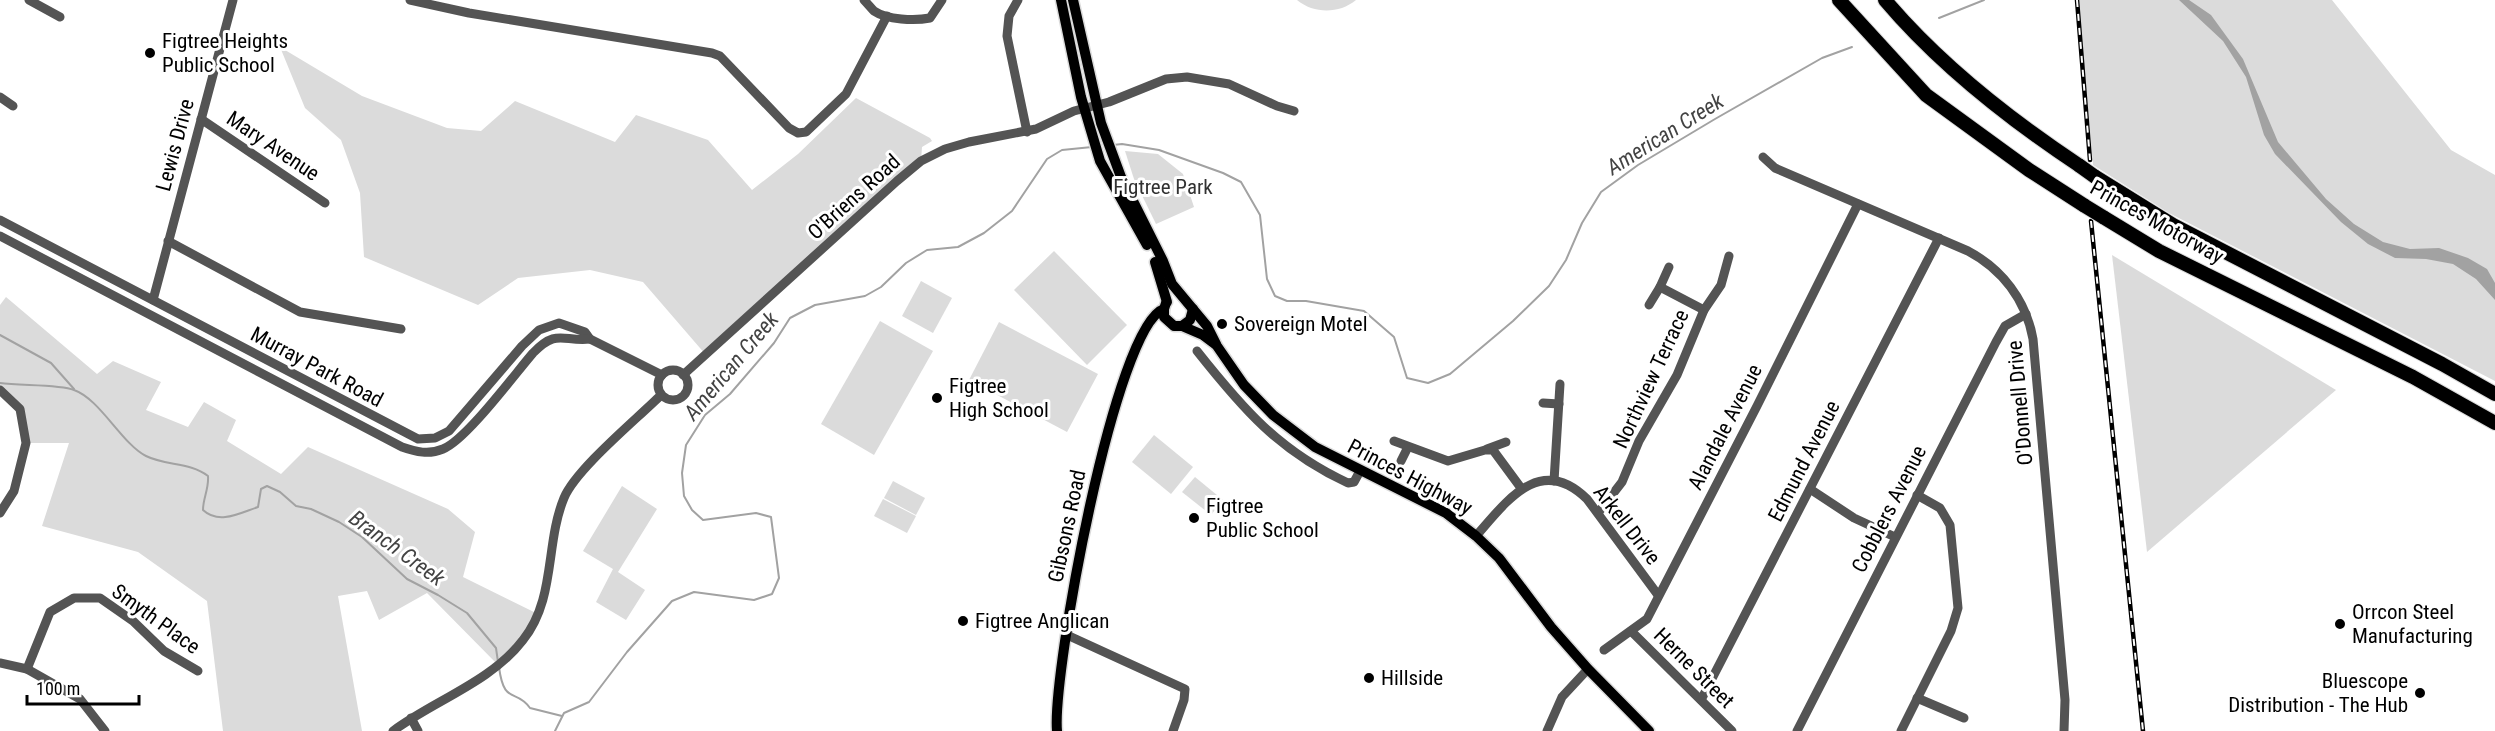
<svg xmlns="http://www.w3.org/2000/svg" width="2495" height="731" font-family="'Roboto Condensed',sans-serif">
  <style>
    .green { fill: #dbdbdb }
    .water { fill: #a2a2a2 }
    .lines { fill: none; stroke-linecap: round; stroke-linejoin: round }
    .stream { stroke: #a2a2a2; stroke-width: 2 }
    .major-casing { stroke: #dbdbdb; stroke-width: 13 }
    .highway-casing { stroke: #dbdbdb; stroke-width: 16 }
    .minor { stroke: #545454; stroke-width: 9 }
    .major { stroke: #000; stroke-width: 10 }
    .highway { stroke: #000; stroke-width: 14 }
    .rail-casing { stroke: #000; stroke-width: 4.5 }
    .rail { stroke: #fff; stroke-width: 2; stroke-dasharray: 7; stroke-linecap: butt }
    .highway-bridge-casing { stroke: #dbdbdb; stroke-width: 16; stroke-linecap: butt }
    .highway-bridge { stroke: #000; stroke-width: 14 }
    .poi-dot { fill: #000; stroke: #fff; stroke-width: 2 }
    .labels { text-anchor: middle; dominant-baseline: central; stroke-width: 6; stroke-linejoin: round; paint-order: stroke }
    .poi-label { font-size: 21px; fill: #000; stroke: #fff; text-anchor: start }
    .street-label { font-size: 21px; fill: #000; stroke: #fff }
    .park-label { font-size: 21px; fill: #323232; stroke: #fff }
    .water-label { font-size: 22px; font-style: italic; fill: #434343; stroke: #fff }
  </style>
  <rect width="100%" height="100%" fill="#fff"/>
  <g class="green">
    <path d="M 1297,0 L 1356,0 C 1339,14 1314,14 1297,0 Z"/>
    <polygon points="2078,0 2332,0 2451,150 2495,175 2495,381 2169,213 2093,165"/>
    <polygon points="280,47 362,96 447,128 481,131 515,101 615,142 636,115 708,140 752,190 798,154 856,98 930,138 932,141 922,147 921,161 706,355 643,282 590,270 518,278 478,305 364,257 360,193 341,140 305,108"/>
    <polygon points="1125,151 1158,154 1183,174 1194,207 1156,224 1134,179"/>
    <polygon points="1054,251 1127,325 1087,365 1014,290"/>
    <polygon points="2112,255 2336,390 2147,552"/>
    <polygon points="921,281 952,298 933,333 902,316"/>
    <polygon points="6,297 97,374 113,361 161,382 146,410 188,427 204,402 236,420 227,441 281,474 308,447 448,509 475,532 463,577 538,614 499,666 427,593 379,620 367,591 338,596 362,731 223,731 207,601 138,552 42,526 69,443 26,443 20,409 0,390 0,305"/>
    <polygon points="880,321 933,351 874,455 821,424"/>
    <polygon points="999,322 1098,374 1067,432 969,380"/>
    <polygon points="1154,435 1193,467 1171,494 1132,462"/>
    <polygon points="1195,477 1223,500 1211,515 1182,492"/>
    <polygon points="893,481 925,498 916,515 884,498"/>
    <polygon points="622,486 657,509 618,572 645,590 626,620 596,602 613,569 583,551"/>
    <polygon points="883,499 916,516 907,533 874,516"/>
  </g>
  <polygon class="water" points="2179,0 2189,0 2211,15 2243,59 2278,142 2326,199 2354,224 2383,242 2410,249 2439,248 2468,258 2487,269 2495,283 2495,300 2476,279 2453,264 2426,259 2395,258 2368,244 2341,222 2275,154 2264,135 2246,77 2223,41"/>
  <g class="lines">
    <g class="stream">
      <polyline points="1939,18 1984,0"/>
      <polyline points="1113,145 1122,144 1159,150 1223,173 1241,182 1260,215 1267,279 1275,296 1287,301 1306,301 1364,311 1394,337 1407,378 1428,383 1450,374 1513,321 1549,286 1566,260 1582,223 1601,192 1638,165 1715,119 1822,58 1852,47"/>
      <polyline points="0,335 51,363 74,389"/>
      <path d="M 0,383 C 19,386 59,384 74,390 C 100,399 122,444 146,456 C 166,466 190,462 208,476 C 209,489 203,498 203,510 C 219,525 240,513 258,507 L 261,489 L 267,486 L 280,492 L 296,506 L 311,509 L 339,522 L 362,537 L 407,579 L 438,595 L 467,613 L 496,648 L 498,662"/>
      <path d="M 499,667 C 504,706 516,688 530,708 L 562,716"/>
      <polyline points="555,731 564,713 589,702 627,652 672,601 694,592 754,600 772,594 779,578 771,517 756,513 703,520 692,510 684,496 682,473 686,445 705,415 730,394 774,343 790,318 815,305 865,296 881,287 906,263 927,250 958,247 984,233 1012,211 1047,159 1062,150 1092,147"/>
    </g>
    <defs>
      <g id="major">
        <polyline points="1061,0 1081,97 1100,161 1147,245"/>
        <polyline points="1073,0 1101,123 1121,177 1163,261 1172,284 1207,326 1217,346 1244,385 1273,415 1315,447 1446,513 1476,536 1499,558 1551,627 1588,669 1649,731"/>
        <polyline points="1155,262 1167,302"/>
        <polyline points="1166,303 1164,309 1164,317 1174,326 1182,326 1190,320 1193,309"/>
        <polyline points="1182,326 1203,335 1215,344"/>
        <path d="M 1057,731 C 1052,674 1115,325 1164,309"/>
      </g>
      <g id="highway">
        <polyline points="1839,0 1926,95 2029,170 2085,206"/>
        <path d="M 1885,0 C 1940,65 2009,119 2080,166"/>
        <polyline points="2094,176 2173,225 2442,364 2495,394"/>
        <polyline points="2103,217 2159,251 2413,377 2495,423"/>
      </g>
    </defs>
    <use href="#major" class="major-casing"/>
    <use href="#highway" class="highway-casing"/>
    <g class="minor">
      <polyline points="29,0 60,17"/>
      <polyline points="410,0 469,13 712,53 720,56 789,128 798,133 806,132 846,94 887,16"/>
      <path d="M 864,0 C 867,3 871,8 874,11 C 887,20 915,21 930,18 L 942,0"/>
      <polyline points="1018,0 1009,16 1007,36 1027,132"/>
      <polyline points="0,97 13,106"/>
      <polyline points="201,119 325,203"/>
      <path d="M 1763,157 L 1775,168 L 1968,251 C 2002,269 2026,300 2033,339 L 2065,700 L 2064,731"/>
      <polyline points="0,220 418,439 435,438 449,431 522,346 539,330 559,323 585,332 590,339 662,375"/>
      <path d="M 0,236 L 402,447 C 416,452 429,455 443,449 C 466,440 514,375 533,353 C 557,328 563,342 590,339"/>
      <polyline points="168,241 300,312 401,329"/>
      <polyline points="1669,267 1660,287 1704,310"/>
      <polyline points="153,300 233,0"/>
      <polyline points="1649,305 1660,287"/>
      <path d="M 1197,351 C 1243,409 1279,451 1348,483 L 1354,482 L 1360,471"/>
      <circle cx="673" cy="385" r="15"/>
      <polyline points="683,375 897,181 921,161 945,149 969,142 1036,129 1074,111 1109,102 1166,79 1187,77 1229,84 1277,106 1294,111"/>
      <polyline points="0,390 20,409 26,443 14,491 0,513"/>
      <polyline points="1543,403 1559,404"/>
      <polyline points="1394,441 1448,461 1485,450 1493,450 1521,488"/>
      <polyline points="1487,449 1506,442"/>
      <polyline points="1401,461 1408,447"/>
      <polyline points="1554,481 1560,384"/>
      <polyline points="1810,489 1854,518 1895,537"/>
      <polyline points="1598,513 1622,482 1639,441 1677,375 1704,310 1721,285 1729,256"/>
      <path d="M 1476,536 C 1506,502 1540,453 1587,499 L 1658,595"/>
      <polyline points="1631,631 1732,731"/>
      <polyline points="1067,635 1185,689 1184,700 1173,731"/>
      <polyline points="1604,650 1647,619 1757,406 1858,204"/>
      <polyline points="0,663 27,669 80,699 105,731"/>
      <polyline points="27,669 50,612 74,598 100,598 133,621 164,651 198,671"/>
      <polyline points="1917,698 1964,718"/>
      <polyline points="1701,700 1939,238"/>
      <polyline points="411,718 418,731"/>
      <path d="M 393,731 C 435,700 491,682 523,640 C 556,599 545,544 564,498 C 576,469 637,419 661,395"/>
      <polyline points="1547,731 1562,697 1588,669"/>
      <polyline points="1797,731 1996,342 2005,326 2026,314"/>
      <polyline points="1901,731 1951,631 1958,608 1950,525 1940,508 1917,495"/>
    </g>
    <use href="#major" class="major"/>
    <use href="#highway" class="highway"/>
    <defs>
      <g id="rail">
        <polyline points="2077,0 2090,160"/>
        <polyline points="2091,221 2143,731"/>
      </g>
    </defs>
    <use href="#rail" class="rail-casing"/>
    <use href="#rail" class="rail"/>
    <defs>
      <g id="highway-bridge">
        <polyline points="2080,166 2094,176"/>
        <polyline points="2085,206 2103,217"/>
      </g>
    </defs>
    <use href="#highway-bridge" class="highway-bridge-casing"/>
    <use href="#highway-bridge" class="highway-bridge"/>
  </g>
  <g class="poi-dot">
    <circle cx="150" cy="53" r="6"/>
    <circle cx="1222" cy="324" r="6"/>
    <circle cx="937" cy="398" r="6"/>
    <circle cx="1194" cy="518" r="6"/>
    <circle cx="963" cy="621" r="6"/>
    <circle cx="2340" cy="624" r="6"/>
    <circle cx="1369" cy="678" r="6"/>
    <circle cx="2420" cy="693" r="6"/>
  </g>
  <g class="labels">
    <g class="poi-label">
      <text x="162" y="41">Figtree Heights<tspan x="162" dy="24">Public School</tspan></text>
      <text x="1234" y="324">Sovereign Motel</text>
      <text x="949" y="386">Figtree<tspan x="949" dy="24">High School</tspan></text>
      <text x="1206" y="506">Figtree<tspan x="1206" dy="24">Public School</tspan></text>
      <text x="2352" y="612">Orrcon Steel<tspan x="2352" dy="24">Manufacturing</tspan></text>
      <text x="975" y="621">Figtree Anglican</text>
      <text x="1381" y="678">Hillside</text>
      <text x="2408" y="681" text-anchor="end">Bluescope<tspan x="2408" dy="24">Distribution - The Hub</tspan></text>
    </g>
    <g class="street-label">
      <text transform="translate(175 145) rotate(-75)">Lewis Drive</text>
      <text transform="translate(273 146) rotate(34)">Mary Avenue</text>
      <text transform="translate(854 197) rotate(-42)">O'Briens Road</text>
      <text transform="translate(2157 222) rotate(29)">Princes Motorway</text>
      <text transform="translate(317 367) rotate(28)">Murray Park Road</text>
      <text transform="translate(1651 379) rotate(-65)">Northview Terrace</text>
      <text transform="translate(2020 403) rotate(-95)">O'Donnell Drive</text>
      <text transform="translate(1725 427) rotate(-63)">Alandale Avenue</text>
      <text transform="translate(1804 461) rotate(-63)">Edmund Avenue</text>
      <text transform="translate(1410 477) rotate(28)">Princes Highway</text>
      <text transform="translate(1889 509) rotate(-63)">Cobblers Avenue</text>
      <text transform="translate(1627 525) rotate(52)">Arkell Drive</text>
      <text transform="translate(1067 526) rotate(-78)">Gibsons Road</text>
      <text transform="translate(156 619) rotate(36)">Smyth Place</text>
      <text transform="translate(1694 668) rotate(45)">Herne Street</text>
    </g>
    <g class="park-label">
      <text x="1163" y="187">Figtree Park</text>
    </g>
    <g class="water-label">
      <text transform="translate(1665 134) rotate(-32)">American Creek</text>
      <text transform="translate(731 366) rotate(-50)">American Creek</text>
      <text transform="translate(397 548) rotate(36)">Branch Creek</text>
    </g>
  </g>
  <path d="M27 695v9h112v-9" fill="none" stroke="#000000" stroke-width="3"/>
  <text x="36" y="695" font-size="18" fill="#000000" stroke="#ffffff" stroke-width="4.5" paint-order="stroke">100 m</text>
</svg>
